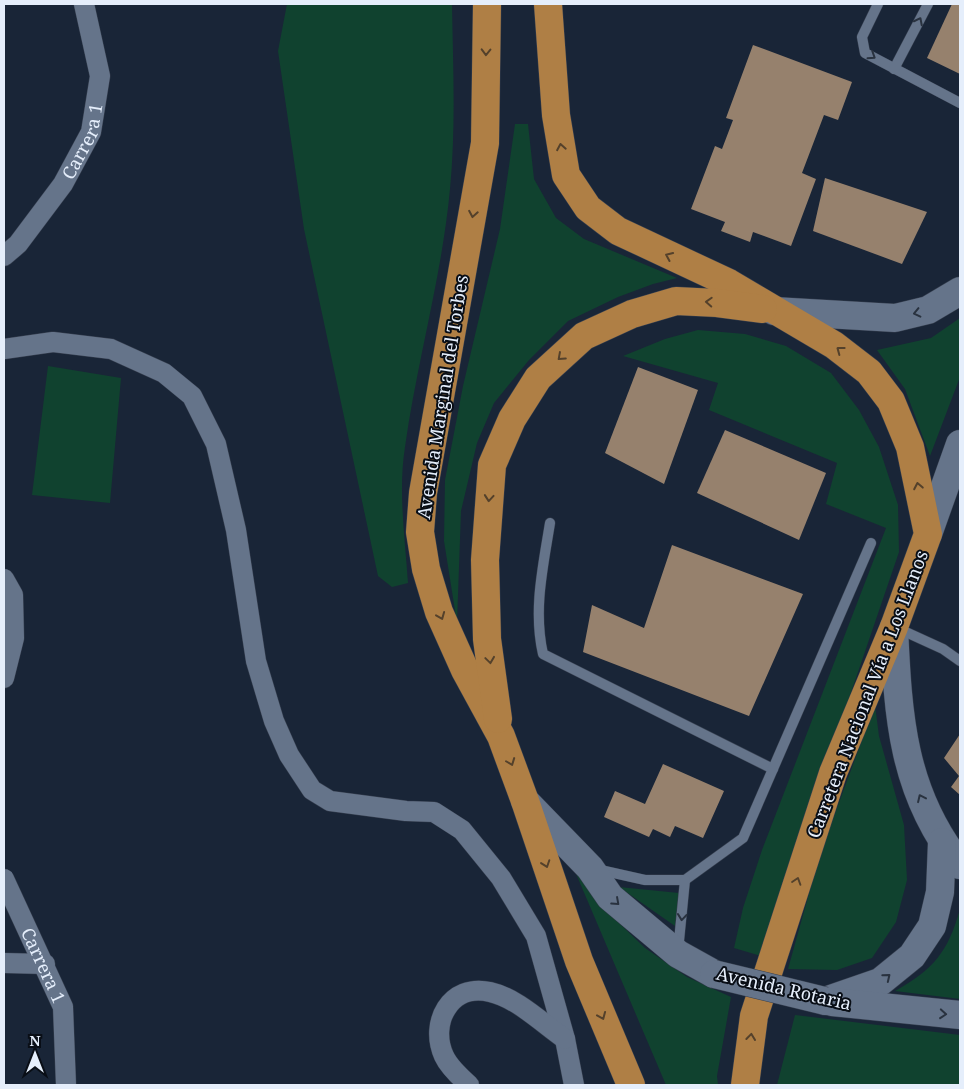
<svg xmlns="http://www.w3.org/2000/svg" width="964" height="1089" font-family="'Noto Serif',serif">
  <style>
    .green { fill: #10422f }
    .building { fill: #96816d }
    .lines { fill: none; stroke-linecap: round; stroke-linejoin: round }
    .lane-casing { stroke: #363f4f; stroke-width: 11 }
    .street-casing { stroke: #363f4f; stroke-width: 21 }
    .secondary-casing { stroke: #363f4f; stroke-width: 29 }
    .highway-casing { stroke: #363f4f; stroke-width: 29 }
    .lane { stroke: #65748a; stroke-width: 10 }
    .street { stroke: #65748a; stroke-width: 20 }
    .secondary { stroke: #65748a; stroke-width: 28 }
    .highway { stroke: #af7f45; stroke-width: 28 }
    .secondary-bridge-casing { stroke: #363f4f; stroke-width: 29; stroke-linecap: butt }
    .secondary-bridge { stroke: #65748a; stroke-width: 28 }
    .oneway { stroke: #29323f }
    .oneway2 { stroke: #54412b }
    .labels { text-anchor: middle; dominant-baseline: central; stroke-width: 4; stroke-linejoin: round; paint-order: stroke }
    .street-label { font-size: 18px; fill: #e5eefb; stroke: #090e16 }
  </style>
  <rect width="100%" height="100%" fill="#192537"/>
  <g class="green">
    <path d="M 287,4 L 452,4 C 453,65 456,128 450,189 C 442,276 417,361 405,447 C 398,491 405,538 408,583 L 392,587 L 378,576 L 304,229 L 278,51 Z"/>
    <polygon points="515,124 528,124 534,179 556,218 584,239 677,278 653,284 618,297 568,321 529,360 494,403 477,443 461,511 457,623 444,541 445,480 463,386 500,229"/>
    <polygon points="960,318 960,377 930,456 905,389 877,350 931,338"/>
    <polygon points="698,330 745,334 786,346 831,373 859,410 879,447 898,505 899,552 761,956 734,948 743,908 762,850 886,528 826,504 837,463 709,410 718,383 623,356 665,339"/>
    <polygon points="48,366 121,378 110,503 32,495"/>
    <polygon points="875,705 879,736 904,825 907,880 896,922 872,958 837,970 788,969 820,854"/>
    <polygon points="574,869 596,901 645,948 687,977 731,997 717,1076 718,1085 666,1085"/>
    <polygon points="619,887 679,893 675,926"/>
    <path d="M 960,909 L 960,999 L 895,991 C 934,969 948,952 960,909 Z"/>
    <polygon points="795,1015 960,1035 960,1085 777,1085"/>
  </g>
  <g class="building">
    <polygon points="952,4 960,4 960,74 927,58"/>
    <polygon points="753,45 852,82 838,120 824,115 802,173 816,179 791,246 753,232 750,242 721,231 725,222 691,209 715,146 722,149 733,120 726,118"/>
    <polygon points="825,178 927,212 902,264 813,231"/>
    <polygon points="638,367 698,390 664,484 605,453"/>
    <polygon points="725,430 826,473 799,540 697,493"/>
    <polygon points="672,545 803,594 749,716 583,652 592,605 644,628"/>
    <polygon points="960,734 960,795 951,787 959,776 944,758"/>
    <polygon points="663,764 724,791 703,838 675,826 670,837 653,829 649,837 604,817 615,791 645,804"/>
  </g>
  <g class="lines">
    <defs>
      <g id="lane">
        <polyline points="878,4 862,37 865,53 960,103"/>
        <polyline points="894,69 928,4"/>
        <path d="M 550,523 C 543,567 533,610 543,654 L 773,769"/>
        <polyline points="897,628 943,649 960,661"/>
        <polyline points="596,869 645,880 685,880 743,838 871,543"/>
        <polyline points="678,951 685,880"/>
      </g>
      <g id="street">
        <path id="s1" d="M 4,256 L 18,244 L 63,184 L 91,132 L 100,76 L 84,4"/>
        <polyline points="4,349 53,342 111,349 164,373 192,396 216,444 236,530 256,661 274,721 289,755 312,790 330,801 406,811 434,812 462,830 501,878 536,936 565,1039 574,1085"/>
        <polyline points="4,579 13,595 14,638 4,678"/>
        <path id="s2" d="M 4,879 L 63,1007 L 66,1085"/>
        <polyline points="4,963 45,964"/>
        <path d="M 469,1085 C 460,1077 449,1067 444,1056 C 429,1023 450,983 490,992 C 517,998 542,1023 565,1039"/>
      </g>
      <g id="secondary">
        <polyline points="774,311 895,318 928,310 960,291"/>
        <polyline points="928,534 960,444"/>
        <path d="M 894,627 C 898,716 902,792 960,865"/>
        <polyline points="525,801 590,868 610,897 678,954 714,974"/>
        <polyline points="825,1001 880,982 912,956 932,926 940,892 942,842"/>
        <polyline points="832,1002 960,1015"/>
      </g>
      <g id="highway">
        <polyline points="487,4 485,143 423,493 420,532 426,569 439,612 465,670 501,736 525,801 579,961 631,1085"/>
        <polyline points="548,4 556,115 566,175 588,208 618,231 729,283 834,345 869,372 891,401 910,447 928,534 894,627 833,773 754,1016 745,1085"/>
        <polyline points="498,719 487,639 485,560 492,465 512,419 538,378 584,336 632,314 676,301 717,303 763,309"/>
      </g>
    </defs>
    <use href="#lane" class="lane-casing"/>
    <use href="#street" class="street-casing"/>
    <use href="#secondary" class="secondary-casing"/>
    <use href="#highway" class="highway-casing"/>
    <use href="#lane" class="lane"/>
    <use href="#street" class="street"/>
    <use href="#secondary" class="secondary"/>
    <use href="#highway" class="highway"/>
    <defs>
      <polyline id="secondary-bridge" points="714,974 825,1001"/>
    </defs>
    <use href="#secondary-bridge" class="secondary-bridge-casing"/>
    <use href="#secondary-bridge" class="secondary-bridge"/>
  </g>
  <defs><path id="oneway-chevron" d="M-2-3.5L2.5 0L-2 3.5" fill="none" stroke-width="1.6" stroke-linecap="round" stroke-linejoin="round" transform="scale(1.25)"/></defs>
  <g class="oneway">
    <use href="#oneway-chevron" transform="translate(919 21) rotate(-63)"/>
    <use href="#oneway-chevron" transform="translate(872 56) rotate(33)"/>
    <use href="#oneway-chevron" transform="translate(917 313) rotate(167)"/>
    <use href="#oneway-chevron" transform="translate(921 798) rotate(-115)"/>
    <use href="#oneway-chevron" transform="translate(616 902) rotate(42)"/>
    <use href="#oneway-chevron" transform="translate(682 917) rotate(96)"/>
    <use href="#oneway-chevron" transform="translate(887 977) rotate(-39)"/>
    <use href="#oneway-chevron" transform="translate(943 1014) rotate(5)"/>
  </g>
  <g class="oneway2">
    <use href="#oneway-chevron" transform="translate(486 52) rotate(91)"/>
    <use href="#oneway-chevron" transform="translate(561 147) rotate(-100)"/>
    <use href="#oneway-chevron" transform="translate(473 214) rotate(100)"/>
    <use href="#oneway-chevron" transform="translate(669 256) rotate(-156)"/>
    <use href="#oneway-chevron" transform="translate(709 302) rotate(-177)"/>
    <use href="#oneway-chevron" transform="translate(840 350) rotate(-143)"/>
    <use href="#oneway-chevron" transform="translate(561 357) rotate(138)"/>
    <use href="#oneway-chevron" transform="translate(918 486) rotate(-101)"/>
    <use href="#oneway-chevron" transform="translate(489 498) rotate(95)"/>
    <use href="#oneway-chevron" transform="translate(441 616) rotate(68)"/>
    <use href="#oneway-chevron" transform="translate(490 660) rotate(82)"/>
    <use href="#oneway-chevron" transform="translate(511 762) rotate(69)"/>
    <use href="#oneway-chevron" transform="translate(546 864) rotate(71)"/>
    <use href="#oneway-chevron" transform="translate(797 881) rotate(-72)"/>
    <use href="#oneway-chevron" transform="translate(602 1016) rotate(67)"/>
    <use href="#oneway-chevron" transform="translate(751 1037) rotate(-83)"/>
  </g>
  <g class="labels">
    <g class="street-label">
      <text stroke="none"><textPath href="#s1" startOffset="141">Carrera 1</textPath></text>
      <text transform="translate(442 397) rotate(-81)">Avenida Marginal del Torbes</text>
      <text transform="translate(867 694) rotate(-69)">Carretera Nacional Vía a Los Llanos</text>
      <text stroke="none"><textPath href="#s2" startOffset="95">Carrera 1</textPath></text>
      <text transform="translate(784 988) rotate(13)">Avenida Rotaria</text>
    </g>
  </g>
  <rect width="964" height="1089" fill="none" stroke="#e5eefb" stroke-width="10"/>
  <g transform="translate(35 1054)" stroke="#090e16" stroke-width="4" paint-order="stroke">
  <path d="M0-4L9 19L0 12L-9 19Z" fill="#e5eefb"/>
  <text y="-8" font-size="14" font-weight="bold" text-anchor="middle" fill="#e5eefb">N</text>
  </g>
</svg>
